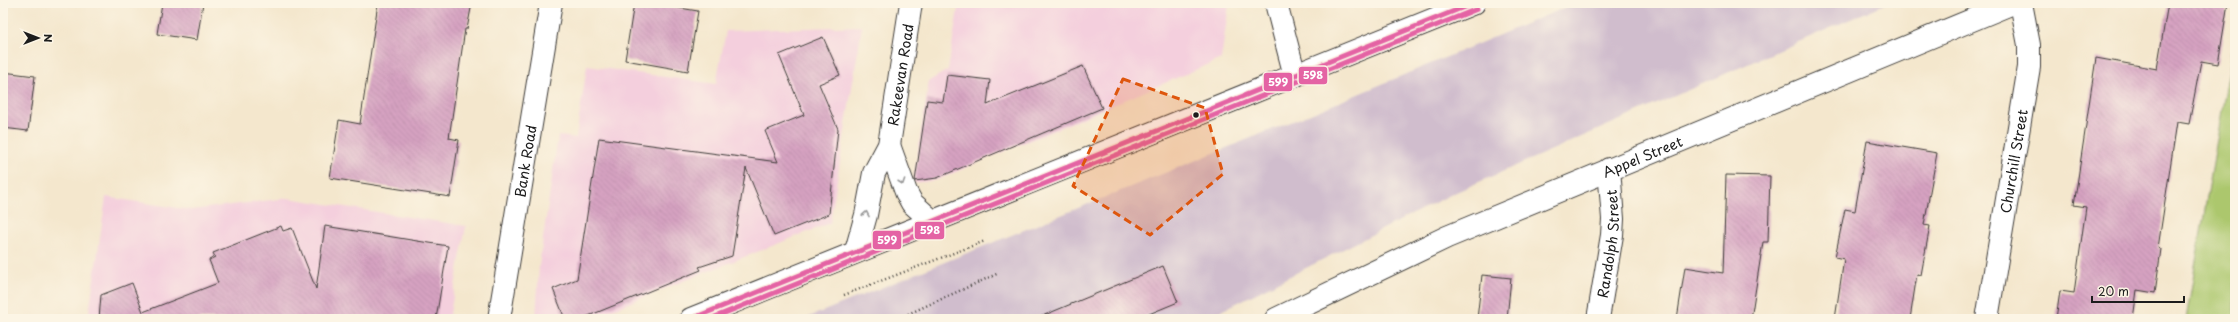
<svg xmlns="http://www.w3.org/2000/svg" width="2238" height="322" font-family="'Playpen Sans',sans-serif">
  <style>
    .built { fill: #f4cfdd }
    .railway { fill: #d0bdcd }
    .green { fill: #acc76d; stroke: #647244 }
    .building { fill: url(#building-back-hatch) }
    .lines { fill: none; stroke-linecap: round; stroke-linejoin: round }
    .minor-casing { stroke: #3c3a37; stroke-width: 24 }
    .major-casing { stroke: #3c3a37; stroke-width: 24 }
    .path { stroke: #3c3a37; stroke-width: 2.5; stroke-dasharray: 1 3; stroke-linecap: butt }
    .minor { stroke: #fff; stroke-width: 22 }
    .major { stroke: #fff; stroke-width: 22 }
    .bus-1-casing { stroke: #fcf5e5; stroke-width: 8 }
    .bus-2-casing { stroke: #fcf5e5; stroke-width: 8 }
    .bus-1 { stroke: #e463a4; stroke-width: 5 }
    .bus-2 { stroke: #e463a4; stroke-width: 5 }
    .oneway { stroke: #999 }
    .marked { fill: #de560d; fill-opacity: 0.2; stroke: #de560d; stroke-width: 3; stroke-dasharray: 8 5; stroke-linejoin: round }
    .bus-dot { fill: #1c1c1c; stroke: #fcf5e5; stroke-width: 1.5 }
    .labels { text-anchor: middle; dominant-baseline: central; stroke-width: 3.5; stroke-linejoin: round; paint-order: stroke }
    .street-label { font-size: 14px; fill: #1c1c1c; stroke: #fcf5e5 }
    .line-badge { stroke: #fcf5e5; stroke-width: 1.5 }
    .badge-label { font-size: 11px; text-anchor: middle; font-weight: bold; fill: #fff }
  </style>
  <defs>
    <pattern id="building-back-hatch" width="6" height="6" patternUnits="userSpaceOnUse"><rect width="6" height="6" fill="#d6a2c1"/><path d="M-1 5l2 2M0 0l6 6M5-1l2 2" fill="none" stroke="#b78ba5"/></pattern>
  </defs>
  <rect width="100%" height="100%" fill="#fcf5e5"/>
  <filter id="ink" filterUnits="userSpaceOnUse"><feTurbulence type="fractalNoise" baseFrequency=".025" numOctaves="2"/><feDisplacementMap in="SourceGraphic" scale="8" xChannelSelector="R" yChannelSelector="G"/><feConvolveMatrix kernelMatrix="1 2 1 2 8 2 1 2 1" color-interpolation-filters="sRGB"/></filter>
  <filter id="wash" filterUnits="userSpaceOnUse"><feTurbulence type="fractalNoise" baseFrequency=".012" numOctaves="4" result="noise"/><feDisplacementMap in="SourceGraphic" scale="16" xChannelSelector="R" yChannelSelector="G"/><feGaussianBlur stdDeviation="0.9" result="paint"/><feColorMatrix in="noise" values="0 0 0 0 0 0 0 0 0 0 0 0 0 0 0 0 0 1.4 0 .05"/><feComposite in="paint" operator="in"/></filter>
  <g filter="url(#wash)">
    <rect width="100%" height="100%" fill="#f4e7cd"/>
    <g class="built">
      <polygon points="959,3 1219,3 1229,5 1221,59 937,180 913,183 929,81 948,70"/>
      <polygon points="862,26 830,223 588,319 536,319 539,266 558,136 576,138 587,66 716,84 726,31"/>
      <polygon points="106,197 191,210 288,198 466,226 449,319 88,319"/>
    </g>
    <polygon class="railway" points="1576,3 1887,3 1454,193 1205,319 804,319 1308,115"/>
    <polygon class="green" points="2235,35 2235,319 2186,319"/>
    <g id="blocks">
      <g class="building">
        <polygon points="162,3 203,3 197,40 157,34"/>
        <polygon points="378,3 472,3 467,29 465,29 449,138 459,140 450,197 330,178 339,120 360,124"/>
        <polygon points="634,3 649,3 698,11 688,71 625,60"/>
        <polygon points="2168,3 2228,3 2218,64 2201,61 2189,124 2177,122 2158,248 2161,249 2155,293 2137,290 2133,319 2056,319 2060,291 2074,293 2086,207 2074,205 2096,58 2157,69"/>
        <polygon points="823,37 840,75 819,84 838,129 829,214 774,236 746,168 732,256 699,267 701,270 581,319 565,319 553,289 577,279 599,138 778,162 765,131 804,115 779,55"/>
        <polygon points="1083,66 1102,108 937,178 915,181 927,100 943,102 947,75 990,80 987,105"/>
        <polygon points="3,72 35,76 28,131 3,128"/>
        <polygon points="1867,141 1937,153 1924,225 1930,226 1921,275 1917,274 1910,319 1835,319 1844,259 1835,257 1845,209 1855,211"/>
        <polygon points="1726,175 1770,176 1768,242 1763,242 1751,319 1677,319 1685,267 1723,273"/>
        <polygon points="281,226 283,231 292,228 316,289 325,226 448,246 436,319 99,319 101,295 132,283 143,312 218,283 209,260 215,257 213,253"/>
        <polygon points="1163,266 1178,302 1137,319 1035,319"/>
        <polygon points="1482,275 1511,278 1507,319 1477,319"/>
      </g>
    </g>
  </g>
  <g filter="url(#ink)">
    <use href="#blocks" fill-opacity="0" stroke="#3c3a37" stroke-width="1"/>
    <g class="lines">
      <defs>
        <g id="minor">
          <polyline points="1276,3 1295,76"/>
          <polyline points="889,145 906,192 912,203 932,221"/>
          <path id="s1" d="M 856,251 L 866,215 L 874,173 L 889,145 L 911,3"/>
          <path id="s2" d="M 499,319 L 551,3"/>
          <path id="s3" d="M 1276,319 L 1447,237 L 2013,3"/>
          <path id="s4" d="M 1598,319 L 1612,235 L 1613,219 L 1609,169"/>
          <path id="s5" d="M 1987,319 L 2029,67 L 2029,45 L 2021,3"/>
        </g>
        <polyline id="major" points="691,319 1474,3"/>
      </defs>
      <use href="#minor" class="minor-casing"/>
      <use href="#major" class="major-casing"/>
      <g class="path">
        <polyline points="844,295 985,241"/>
        <polyline points="897,319 999,273"/>
      </g>
      <use href="#minor" class="minor"/>
      <use href="#major" class="major"/>
      <defs>
        <polyline id="bus-1" points="691,319 1474,3"/>
        <polyline id="bus-2" points="710,319 1477,9"/>
      </defs>
      <use href="#bus-1" class="bus-1-casing"/>
      <use href="#bus-2" class="bus-2-casing"/>
      <use href="#bus-1" class="bus-1"/>
      <use href="#bus-2" class="bus-2"/>
    </g>
    <defs><path id="oneway-chevron" d="M-2-3.5L2.5 0L-2 3.5" fill="none" stroke-width="1.6" stroke-linecap="round" stroke-linejoin="round"/></defs>
    <g class="oneway">
      <use href="#oneway-chevron" transform="translate(902 182) rotate(71)"/>
      <use href="#oneway-chevron" transform="translate(866 214) rotate(-79)"/>
    </g>
  </g>
  <path class="marked" d="M 1123,79 L 1205,108 L 1223,174 L 1150,235 L 1073,186 Z"/>
  <circle class="bus-dot" cx="1196" cy="115" r="3.5"/>
  <g class="labels">
    <g class="street-label">
      <text stroke="none"><textPath href="#s1" startOffset="183">Rakeevan Road</textPath></text>
      <text stroke="none"><textPath href="#s3" startOffset="401">Appel Street</textPath></text>
      <text stroke="none"><textPath href="#s2" startOffset="160">Bank Road</textPath></text>
      <text stroke="none"><textPath href="#s5" startOffset="160">Churchill Street</textPath></text>
      <text stroke="none"><textPath href="#s4" startOffset="76">Randolph Street</textPath></text>
    </g>
  </g>
  <g class="line-badge">
    <rect x="1298" y="66" width="30" height="19" rx="4" fill="#e463a4"/>
    <rect x="1263" y="72" width="30" height="20" rx="4" fill="#e463a4"/>
    <rect x="914" y="221" width="31" height="19" rx="4" fill="#e463a4"/>
    <rect x="872" y="230" width="30" height="20" rx="4" fill="#e463a4"/>
  </g>
  <g class="badge-label">
    <text x="1313" y="79">598</text>
    <text x="1278" y="86">599</text>
    <text x="930" y="234">598</text>
    <text x="887" y="244">599</text>
  </g>
  <rect width="2238" height="322" fill="none" stroke="#fcf5e5" stroke-width="16"/>
  <g transform="translate(38 38) rotate(90)" stroke="#fcf5e5" stroke-width="3" paint-order="stroke">
  <path d="M0-3L7 15L0 10L-7 15Z" fill="#1c1c1c"/>
  <text y="-6" font-size="11" font-weight="bold" text-anchor="middle" fill="#1c1c1c">N</text>
  </g>
  <path d="M2092 296v6h92v-6" fill="none" stroke="#1c1c1c" stroke-width="2"/>
  <text x="2098" y="296" font-size="12" fill="#1c1c1c" stroke="#fcf5e5" stroke-width="3" paint-order="stroke">20 m</text>
</svg>
